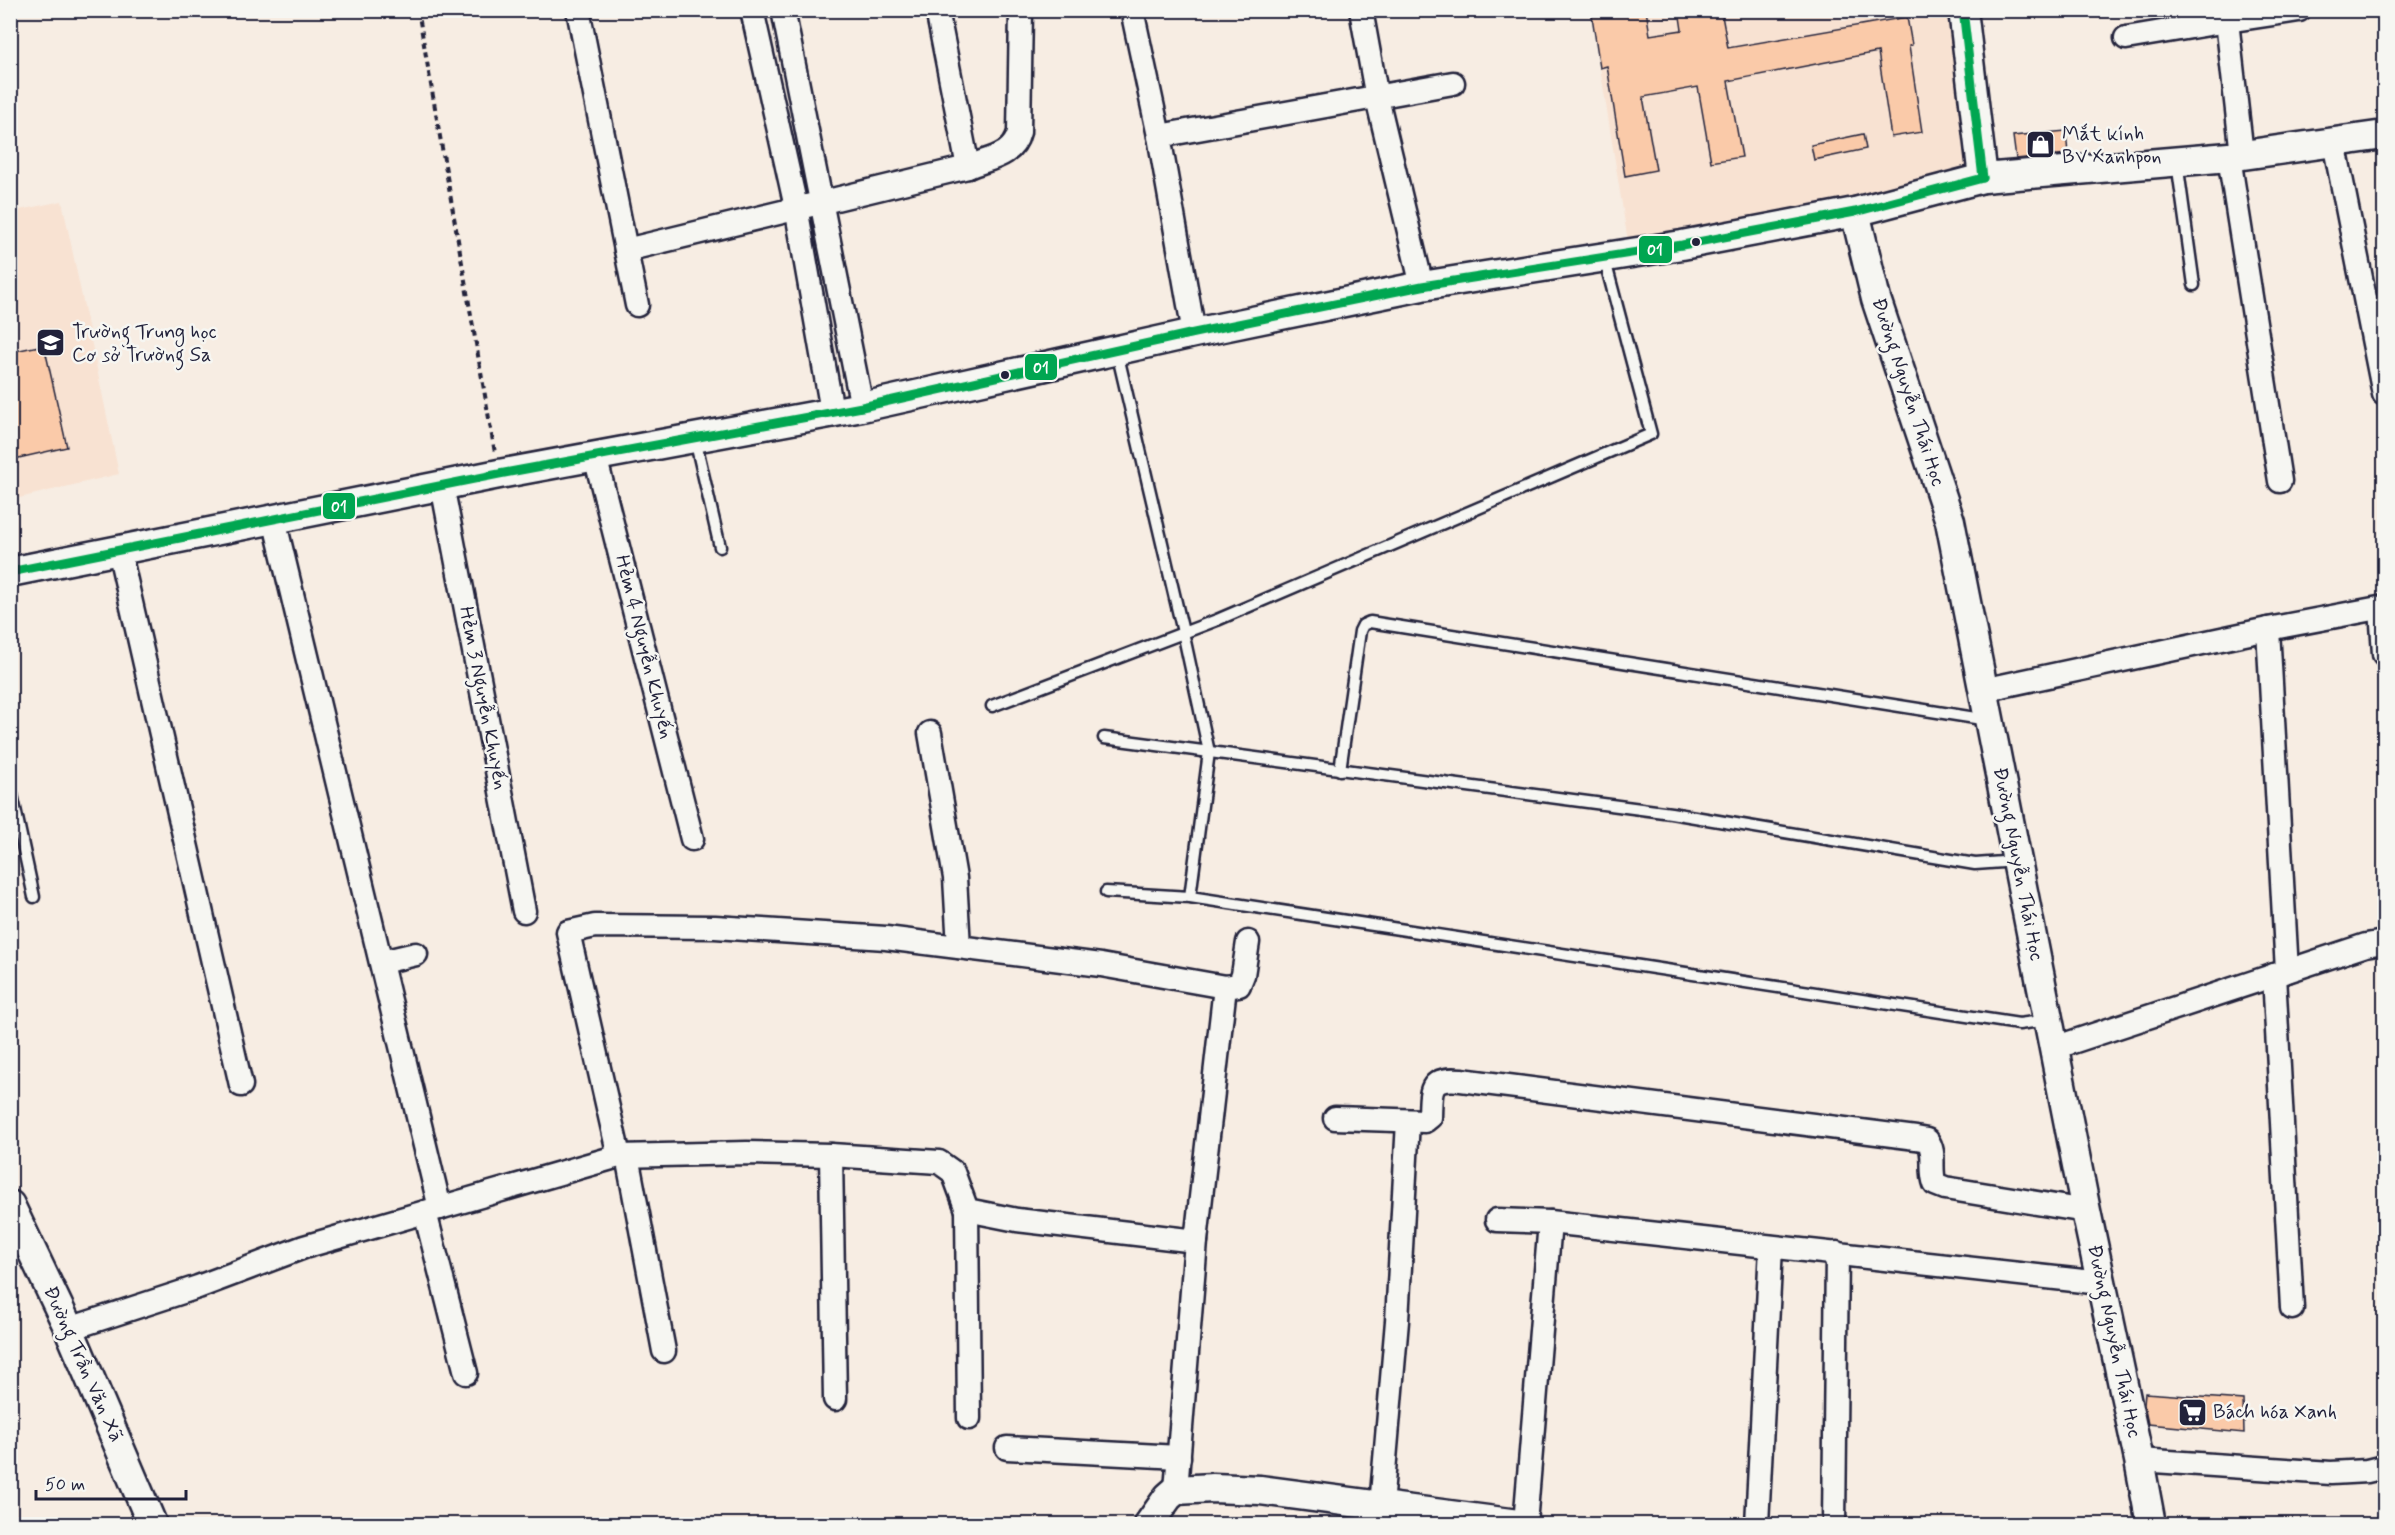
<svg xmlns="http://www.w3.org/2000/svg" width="2395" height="1535" font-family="Mynerve,sans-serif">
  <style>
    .built { fill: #f8e2d2 }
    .building { fill: #facaa9; stroke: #22223b; stroke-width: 1.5 }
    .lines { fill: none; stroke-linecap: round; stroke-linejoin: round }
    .service-casing { stroke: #22223b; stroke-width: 15 }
    .minor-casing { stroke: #22223b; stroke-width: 27 }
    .tertiary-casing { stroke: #22223b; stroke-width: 33 }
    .path { stroke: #22223b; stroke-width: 4; stroke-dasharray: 6 4.5; stroke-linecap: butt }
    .service { stroke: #f6f6f2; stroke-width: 10 }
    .minor { stroke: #f6f6f2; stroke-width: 22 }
    .tertiary { stroke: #f6f6f2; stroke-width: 28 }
    .bus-1-casing { stroke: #f6f6f2; stroke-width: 14 }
    .bus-1 { stroke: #00a651; stroke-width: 9 }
    .bus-dot { fill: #22223b; stroke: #f6f6f2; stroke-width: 2 }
    .labels { text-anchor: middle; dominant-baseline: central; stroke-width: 5; stroke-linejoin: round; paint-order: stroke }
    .poi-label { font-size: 20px; fill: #22223b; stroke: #f6f6f2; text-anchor: start }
    .street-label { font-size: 20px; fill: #22223b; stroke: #f6f6f2 }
    .line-badge { stroke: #f6f6f2; stroke-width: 2 }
    .badge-label { font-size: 16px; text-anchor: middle; font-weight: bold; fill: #fff }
  </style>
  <rect width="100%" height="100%" fill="#f7ede3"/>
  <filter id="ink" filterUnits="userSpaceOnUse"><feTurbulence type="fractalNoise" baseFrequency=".0167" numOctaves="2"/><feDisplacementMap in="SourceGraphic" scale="12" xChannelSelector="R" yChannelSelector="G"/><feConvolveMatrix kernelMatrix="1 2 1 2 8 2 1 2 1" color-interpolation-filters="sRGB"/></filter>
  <g filter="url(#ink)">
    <g class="built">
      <polygon points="1838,10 1842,21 1911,11 1951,11 1971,169 1851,201 1628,242 1591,11"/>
      <polygon points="62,201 119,474 11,500 10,212"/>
    </g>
    <g class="building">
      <polygon points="1591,10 1646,10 1650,35 1682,30 1679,10 1721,10 1728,48 1907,17 1912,45 1909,46 1922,132 1891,137 1878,52 1728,81 1742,157 1711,162 1698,87 1643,97 1656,170 1625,176 1607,66 1600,68"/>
      <polygon points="2066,131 2068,154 2016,159 2013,136"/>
      <polygon points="1863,134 1866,149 1814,160 1811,145"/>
      <polygon points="44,345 67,447 10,460 10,352"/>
      <polygon points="2145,1393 2243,1400 2244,1433 2148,1424 2144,1405"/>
    </g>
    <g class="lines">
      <defs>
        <g id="service">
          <polyline points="2177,162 2194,285"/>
          <polyline points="1117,352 1183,632 1209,752 1190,897 2019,1024 2048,1020"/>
          <polyline points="695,439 720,547"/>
          <polyline points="992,706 1217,620 1651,434 1604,257"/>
          <polyline points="1104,738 1671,813 1975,864 2017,861"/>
          <polyline points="1340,770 1360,631 1363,625 1370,622 1988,720"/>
          <polyline points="10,785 34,897"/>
          <polyline points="1106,892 1190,897"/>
        </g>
        <g id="minor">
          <polyline points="578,10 637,305"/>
          <polyline points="752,10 796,207 832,411"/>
          <polyline points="783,10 862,407"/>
          <polyline points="937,10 968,167"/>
          <polyline points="1132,10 1159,136 1194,333"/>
          <polyline points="1361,10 1377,98 1422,286"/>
          <polyline points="2227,21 2299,10"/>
          <polyline points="2126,38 2227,21 2242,155"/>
          <polyline points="1159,136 1453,83"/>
          <polyline points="2334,142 2384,394"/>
          <polyline points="2229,157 2280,481"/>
          <path d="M 626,250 L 968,167 C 989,158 1013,157 1019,132 L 1021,10"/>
          <polyline points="595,456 692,839"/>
          <polyline points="442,485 524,911"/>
          <polyline points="274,519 440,1208"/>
          <polyline points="119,550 241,1085"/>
          <polyline points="2381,608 2384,654"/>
          <polyline points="2268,629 2287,971"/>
          <polyline points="1983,690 2268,629 2384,607"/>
          <polyline points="930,733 955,878 959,947"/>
          <polyline points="382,962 416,954"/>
          <polyline points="2274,975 2292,1308"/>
          <polyline points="2054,1048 2366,945 2384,942"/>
          <path d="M 1335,1118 L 1425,1121 L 1430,1117 C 1431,1090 1428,1077 1461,1080 L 1916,1138 L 1927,1140 C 1937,1153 1929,1169 1935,1184 L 1945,1188 L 2086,1211"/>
          <polyline points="831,1155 835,1399"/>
          <polyline points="619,1156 568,932 595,926 715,927 886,938 1101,965 1225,987 1239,985 1243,975 1248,942"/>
          <polyline points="627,1156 664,1351"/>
          <polyline points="967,1210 969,1418"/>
          <polyline points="425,1212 466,1373"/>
          <polyline points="1497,1220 1550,1222 2101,1283"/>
          <polyline points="69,1329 198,1287 304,1247 619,1156 747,1153 831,1155 939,1162 953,1172 967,1210 1017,1220 1196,1241"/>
          <polyline points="1007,1448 1179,1457"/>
          <polyline points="2139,1460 2331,1473 2367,1471 2384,1467"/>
          <polyline points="1176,1490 1196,1241 1225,987"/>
          <polyline points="1375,1524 1381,1506 1397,1321 1408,1121"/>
          <polyline points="1525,1524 1550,1222"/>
          <polyline points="1757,1524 1771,1247"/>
          <polyline points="1834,1524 1837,1253"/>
        </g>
        <g id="tertiary">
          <polyline points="1963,10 1983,178"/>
          <polyline points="1855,212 1876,299 1950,521 2086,1211 2139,1460 2151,1524"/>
          <polyline points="10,572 499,474 862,407 1194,333 1422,286 1682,245 1855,212 1983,178 2229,157 2384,135"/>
          <polyline points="10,1205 69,1329 152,1524"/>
          <polyline points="1149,1524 1168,1497 1176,1490 1213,1488 1260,1490 1518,1524"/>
        </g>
      </defs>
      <use href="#service" class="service-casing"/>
      <use href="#minor" class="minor-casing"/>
      <use href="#tertiary" class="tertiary-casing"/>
      <polyline class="path" points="418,10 495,453"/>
      <use href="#service" class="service"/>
      <use href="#minor" class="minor"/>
      <use href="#tertiary" class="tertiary"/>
      <defs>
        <g id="bus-1">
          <polyline points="1963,10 1983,178"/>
          <polyline points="10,572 499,474 862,407 1194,333 1422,286 1682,245 1855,212 1983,178"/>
        </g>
      </defs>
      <use href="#bus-1" class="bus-1-casing"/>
      <use href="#bus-1" class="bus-1"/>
    </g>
  </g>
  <defs>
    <symbol id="shop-square" viewBox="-11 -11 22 22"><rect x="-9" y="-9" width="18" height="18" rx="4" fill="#22223b" stroke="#f6f6f2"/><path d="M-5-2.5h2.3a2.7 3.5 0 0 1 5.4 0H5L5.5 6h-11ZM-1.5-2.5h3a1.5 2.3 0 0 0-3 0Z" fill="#fff"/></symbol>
    <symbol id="school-square" viewBox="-11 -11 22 22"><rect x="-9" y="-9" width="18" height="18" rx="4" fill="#22223b" stroke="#f6f6f2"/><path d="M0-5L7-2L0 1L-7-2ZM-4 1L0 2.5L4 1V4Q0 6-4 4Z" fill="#fff"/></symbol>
    <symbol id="supermarket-square" viewBox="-11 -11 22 22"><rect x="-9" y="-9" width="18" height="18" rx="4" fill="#22223b" stroke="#f6f6f2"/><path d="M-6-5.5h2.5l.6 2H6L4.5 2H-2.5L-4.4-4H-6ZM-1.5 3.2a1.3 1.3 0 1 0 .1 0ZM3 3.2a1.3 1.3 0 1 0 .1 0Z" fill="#fff"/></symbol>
  </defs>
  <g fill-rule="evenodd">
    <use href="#shop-square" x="2024" y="128" width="33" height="33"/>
    <use href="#school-square" x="34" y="326" width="33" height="33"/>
    <use href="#supermarket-square" x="2176" y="1396" width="33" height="33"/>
  </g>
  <g class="bus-dot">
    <circle cx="1696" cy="242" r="5"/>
    <circle cx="1005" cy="375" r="5"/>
  </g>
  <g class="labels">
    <g class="poi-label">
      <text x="2062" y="134">Mắt kính<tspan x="2062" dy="23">BV Xanhpon</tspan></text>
      <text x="72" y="332">Trường Trung học<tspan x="72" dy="23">Cơ sở Trường Sa</tspan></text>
      <text x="2213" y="1412">Bách hóa Xanh</text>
    </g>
    <g class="street-label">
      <text transform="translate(1908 392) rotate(72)">Đường Nguyễn Thái Học</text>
      <text transform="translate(644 647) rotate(76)">Hẻm 4 Nguyễn Khuyến</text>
      <text transform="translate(483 698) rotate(79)">Hẻm 3 Nguyễn Khuyến</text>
      <text transform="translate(2018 864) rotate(79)">Đường Nguyễn Thái Học</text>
      <text transform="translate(2114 1341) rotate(78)">Đường Nguyễn Thái Học</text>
      <text transform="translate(83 1364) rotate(66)">Đường Trần Văn Xã</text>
    </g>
  </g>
  <g class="line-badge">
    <rect x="1638" y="235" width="35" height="29" rx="6" fill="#00a651"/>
    <rect x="1024" y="353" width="34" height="28" rx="6" fill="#00a651"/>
    <rect x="322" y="492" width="34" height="28" rx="6" fill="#00a651"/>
  </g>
  <g class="badge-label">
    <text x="1655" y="255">01</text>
    <text x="1041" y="373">01</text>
    <text x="339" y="512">01</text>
  </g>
  <rect width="2395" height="1535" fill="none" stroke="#f6f6f2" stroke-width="36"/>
  <rect x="18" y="18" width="2359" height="1499" fill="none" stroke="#22223b" stroke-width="2" filter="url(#ink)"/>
  <path d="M36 1490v9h150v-9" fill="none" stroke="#22223b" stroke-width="3"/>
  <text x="45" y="1490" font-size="18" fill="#22223b" stroke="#f6f6f2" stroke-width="4.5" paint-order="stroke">50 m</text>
</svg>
